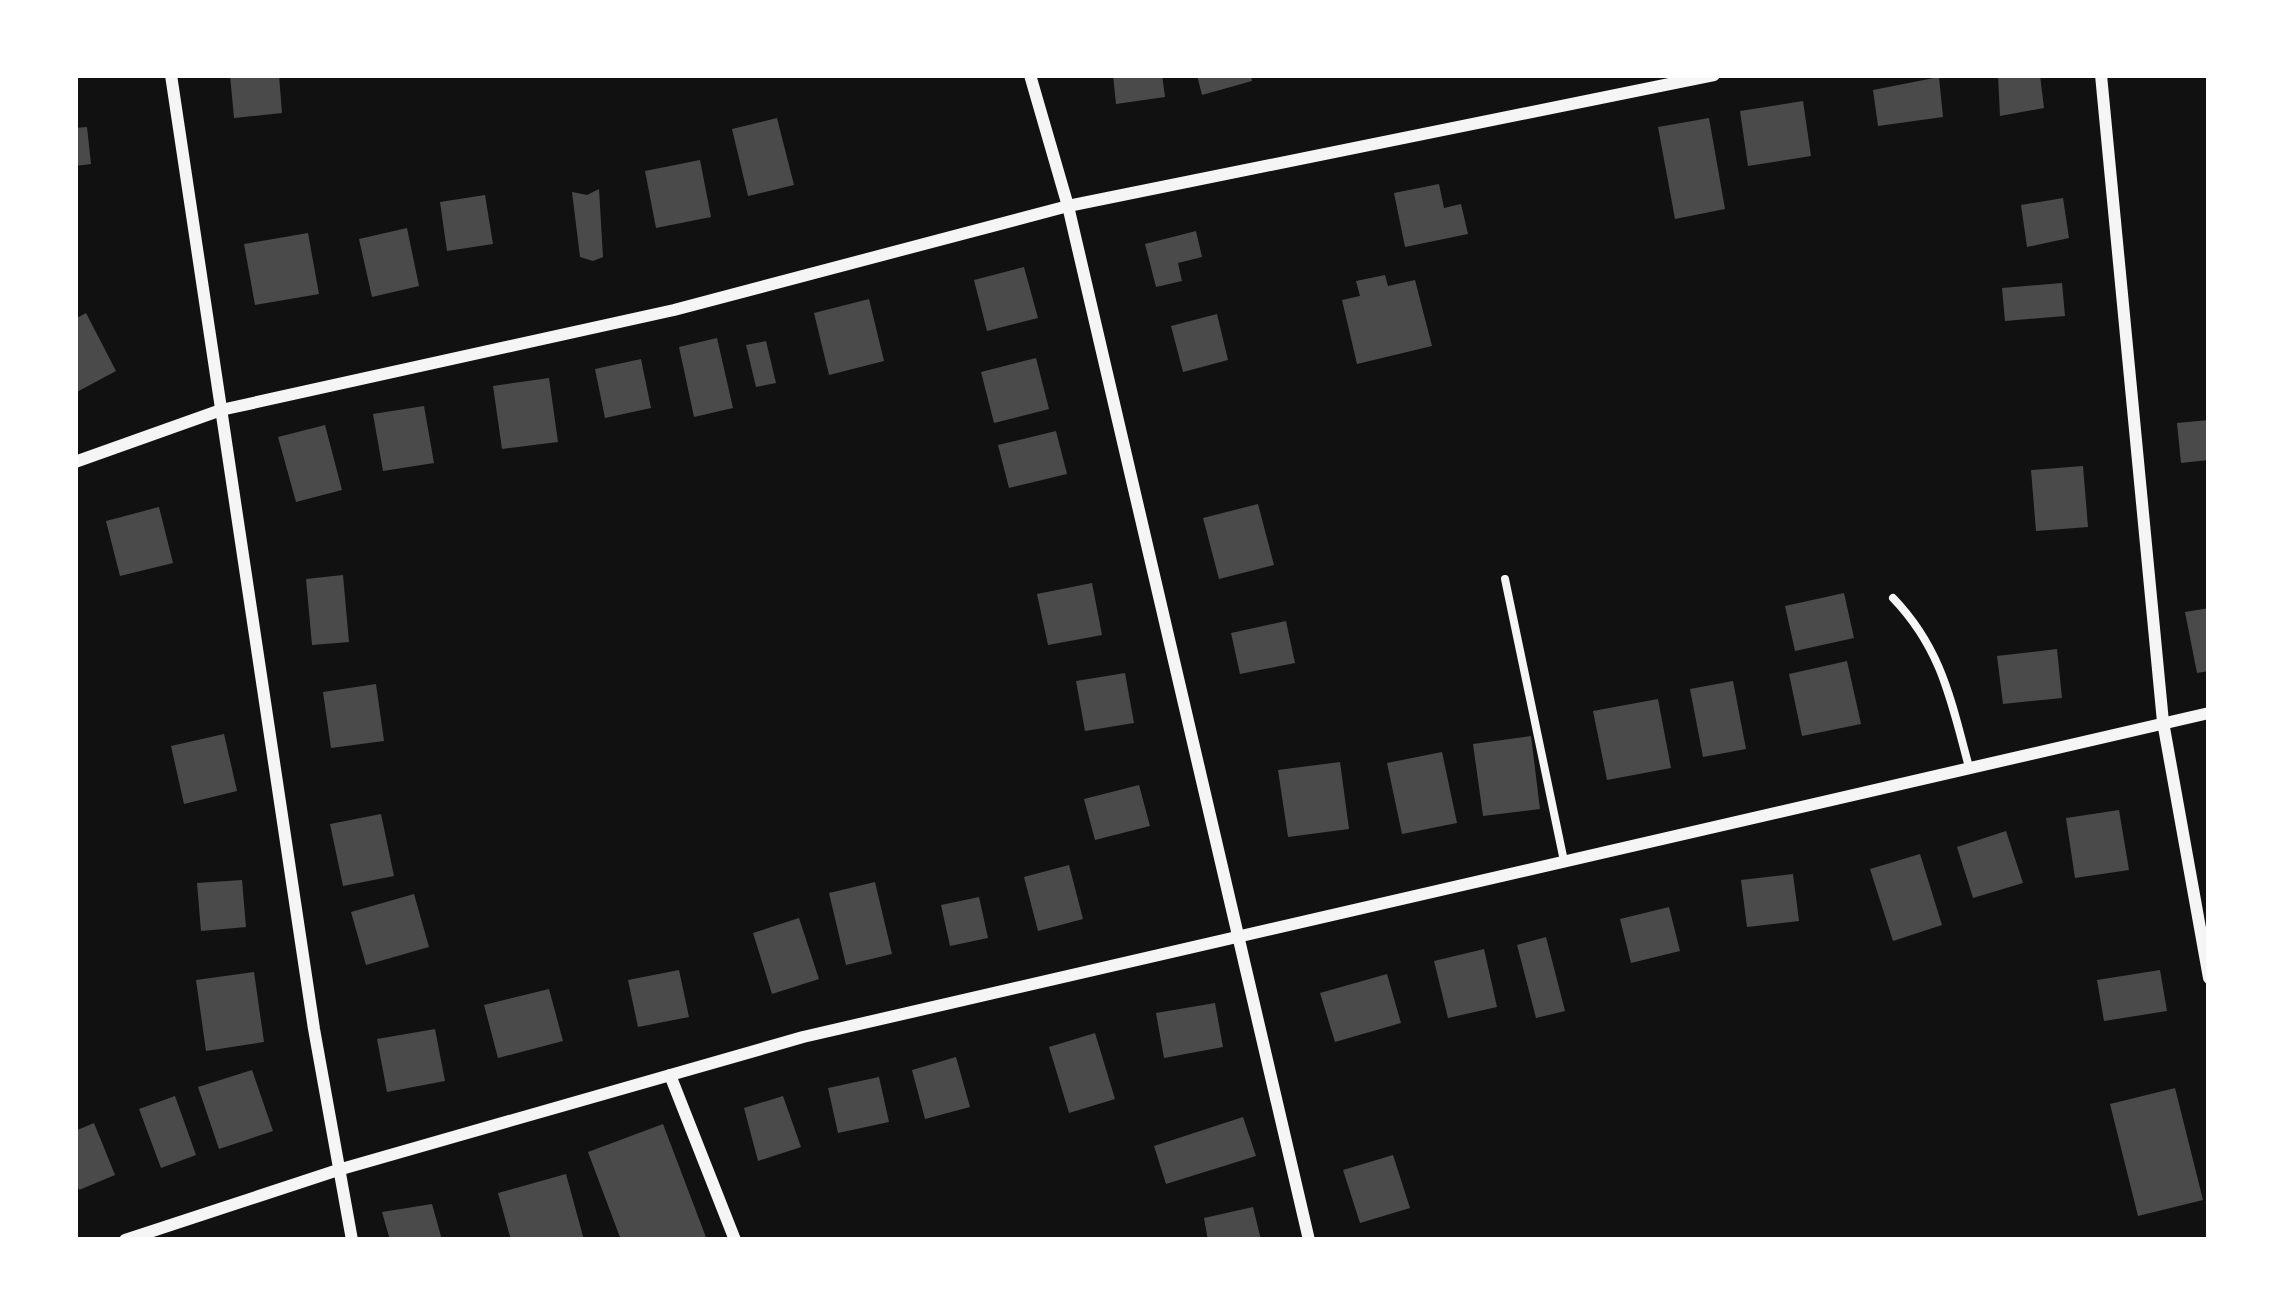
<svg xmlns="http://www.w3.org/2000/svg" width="2284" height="1315" font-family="Inter,sans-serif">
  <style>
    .building { fill: #4a4a4a }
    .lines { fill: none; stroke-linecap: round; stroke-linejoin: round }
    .service { stroke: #f5f5f5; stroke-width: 8 }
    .minor { stroke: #f5f5f5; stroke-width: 12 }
  </style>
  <rect width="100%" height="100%" fill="#111"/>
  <g class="building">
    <polygon points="230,75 279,75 282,113 234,118"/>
    <polygon points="1113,75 1162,75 1165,97 1116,104"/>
    <polygon points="1197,75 1251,75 1252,81 1202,95"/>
    <polygon points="1998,75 2040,75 2044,108 2000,116"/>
    <polygon points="1939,77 1943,117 1878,126 1873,90"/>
    <polygon points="1803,101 1811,156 1748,166 1740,111"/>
    <polygon points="777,118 794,185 748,196 732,129"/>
    <polygon points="1709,118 1725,209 1675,219 1658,127"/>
    <polygon points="87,127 91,164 75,166 75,128"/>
    <polygon points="700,160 711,217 656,228 645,171"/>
    <polygon points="1439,184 1444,208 1461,204 1468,234 1405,247 1394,193"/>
    <polygon points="599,189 603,257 593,261 580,257 572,192 587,195"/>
    <polygon points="485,195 493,244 447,251 440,202"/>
    <polygon points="2063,198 2069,238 2027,247 2021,205"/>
    <polygon points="407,228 419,286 372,297 359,239"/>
    <polygon points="1196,231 1202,257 1178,263 1182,281 1156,287 1145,244"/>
    <polygon points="308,233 319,294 255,305 244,244"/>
    <polygon points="1024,267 1038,318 987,331 974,280"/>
    <polygon points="1385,275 1388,286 1415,280 1432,346 1357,364 1342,300 1360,296 1356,281"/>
    <polygon points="2062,283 2065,316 2005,321 2002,288"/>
    <polygon points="869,299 884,361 829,375 814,313"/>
    <polygon points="86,313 116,371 75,393 75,319"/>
    <polygon points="1217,314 1228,360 1183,372 1171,326"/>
    <polygon points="717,338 733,408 694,417 679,347"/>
    <polygon points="766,341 776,383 756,387 746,345"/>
    <polygon points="1036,358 1049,409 994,423 981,372"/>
    <polygon points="641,359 651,408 605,418 595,369"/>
    <polygon points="549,378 558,442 502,449 493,386"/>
    <polygon points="424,406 434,463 383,471 373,414"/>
    <polygon points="2209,420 2209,460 2181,463 2177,423"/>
    <polygon points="325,425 342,490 296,502 278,437"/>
    <polygon points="1056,431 1067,474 1009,488 998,445"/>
    <polygon points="2083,466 2088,527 2036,531 2031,470"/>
    <polygon points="1258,504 1274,565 1219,579 1203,518"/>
    <polygon points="159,507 173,563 120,576 106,521"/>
    <polygon points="343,575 349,642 312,645 306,579"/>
    <polygon points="1092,583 1102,635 1048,645 1037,594"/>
    <polygon points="1844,593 1854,638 1795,651 1785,606"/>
    <polygon points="2209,608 2209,671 2197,673 2185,612"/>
    <polygon points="1286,621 1295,663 1240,674 1231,633"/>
    <polygon points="2057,649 2062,698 2003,704 1997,656"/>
    <polygon points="1847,661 1861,724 1802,736 1789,674"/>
    <polygon points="1125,673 1134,723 1085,731 1076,681"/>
    <polygon points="1733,681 1746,749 1703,757 1690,689"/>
    <polygon points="376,684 384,741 331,748 323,692"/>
    <polygon points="1658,699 1671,768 1607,780 1593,711"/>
    <polygon points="224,734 237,791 184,804 171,746"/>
    <polygon points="1531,736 1540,809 1483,816 1473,744"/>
    <polygon points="1442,752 1457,823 1402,834 1387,763"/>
    <polygon points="1340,762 1349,829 1288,837 1278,770"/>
    <polygon points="1139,785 1150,826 1095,840 1084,799"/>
    <polygon points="2119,810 2129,870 2075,878 2066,818"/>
    <polygon points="381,814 394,876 343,886 330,824"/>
    <polygon points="2006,831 2023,883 1973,898 1957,847"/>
    <polygon points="1920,854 1942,925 1893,941 1870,869"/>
    <polygon points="1069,865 1083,919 1038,931 1024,877"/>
    <polygon points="1793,874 1799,921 1747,927 1741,880"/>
    <polygon points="242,880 246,927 201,931 197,883"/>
    <polygon points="875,882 892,954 846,965 829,893"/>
    <polygon points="414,894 429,947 366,965 351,912"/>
    <polygon points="979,897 988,938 950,946 941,905"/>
    <polygon points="1669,907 1680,951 1631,963 1620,919"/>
    <polygon points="799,918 819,979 772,994 753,933"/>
    <polygon points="1546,937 1565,1011 1536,1018 1517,945"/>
    <polygon points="1484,949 1497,1007 1448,1018 1434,961"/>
    <polygon points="679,970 689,1017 638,1027 628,980"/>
    <polygon points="2160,970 2167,1011 2104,1021 2097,980"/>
    <polygon points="254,972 264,1042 206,1051 196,980"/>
    <polygon points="1387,974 1401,1023 1335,1042 1320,993"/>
    <polygon points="549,989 563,1041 498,1058 484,1005"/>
    <polygon points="1215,1003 1223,1047 1164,1058 1156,1013"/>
    <polygon points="435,1029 445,1081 387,1092 377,1039"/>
    <polygon points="1095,1033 1115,1099 1069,1113 1049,1047"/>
    <polygon points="956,1057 970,1107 925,1119 912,1070"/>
    <polygon points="252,1070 273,1131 219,1149 198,1087"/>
    <polygon points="879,1077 889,1122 838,1133 828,1088"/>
    <polygon points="2175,1088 2203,1200 2138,1216 2110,1104"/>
    <polygon points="175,1096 196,1155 161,1168 139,1109"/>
    <polygon points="783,1096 801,1147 758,1161 744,1108"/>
    <polygon points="1243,1117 1256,1156 1166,1184 1154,1146"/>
    <polygon points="94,1123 115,1175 79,1190 75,1179 75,1131"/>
    <polygon points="663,1124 707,1240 621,1240 588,1152"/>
    <polygon points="1393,1155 1410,1208 1360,1223 1343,1170"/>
    <polygon points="566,1174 584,1240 511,1240 498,1193"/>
    <polygon points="432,1204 442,1240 390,1240 382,1212"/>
    <polygon points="1253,1207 1261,1240 1208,1240 1204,1218"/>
  </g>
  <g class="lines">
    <g class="service">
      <polyline points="1505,579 1564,861"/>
      <path d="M 1893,598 C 1942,649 1951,701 1969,767"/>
    </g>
    <g class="minor">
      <polyline points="171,75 314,1029 352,1240"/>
      <polyline points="1030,75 1068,206 1309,1240"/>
      <polyline points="2101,75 2163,722 2209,978"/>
      <polyline points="75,462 221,410 674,310 1068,206 1714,75"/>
      <polyline points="670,1075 735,1240"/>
      <polyline points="125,1240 338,1170 803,1037 2209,713"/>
    </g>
  </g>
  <rect width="2284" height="1315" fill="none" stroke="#ffffff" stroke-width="156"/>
</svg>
